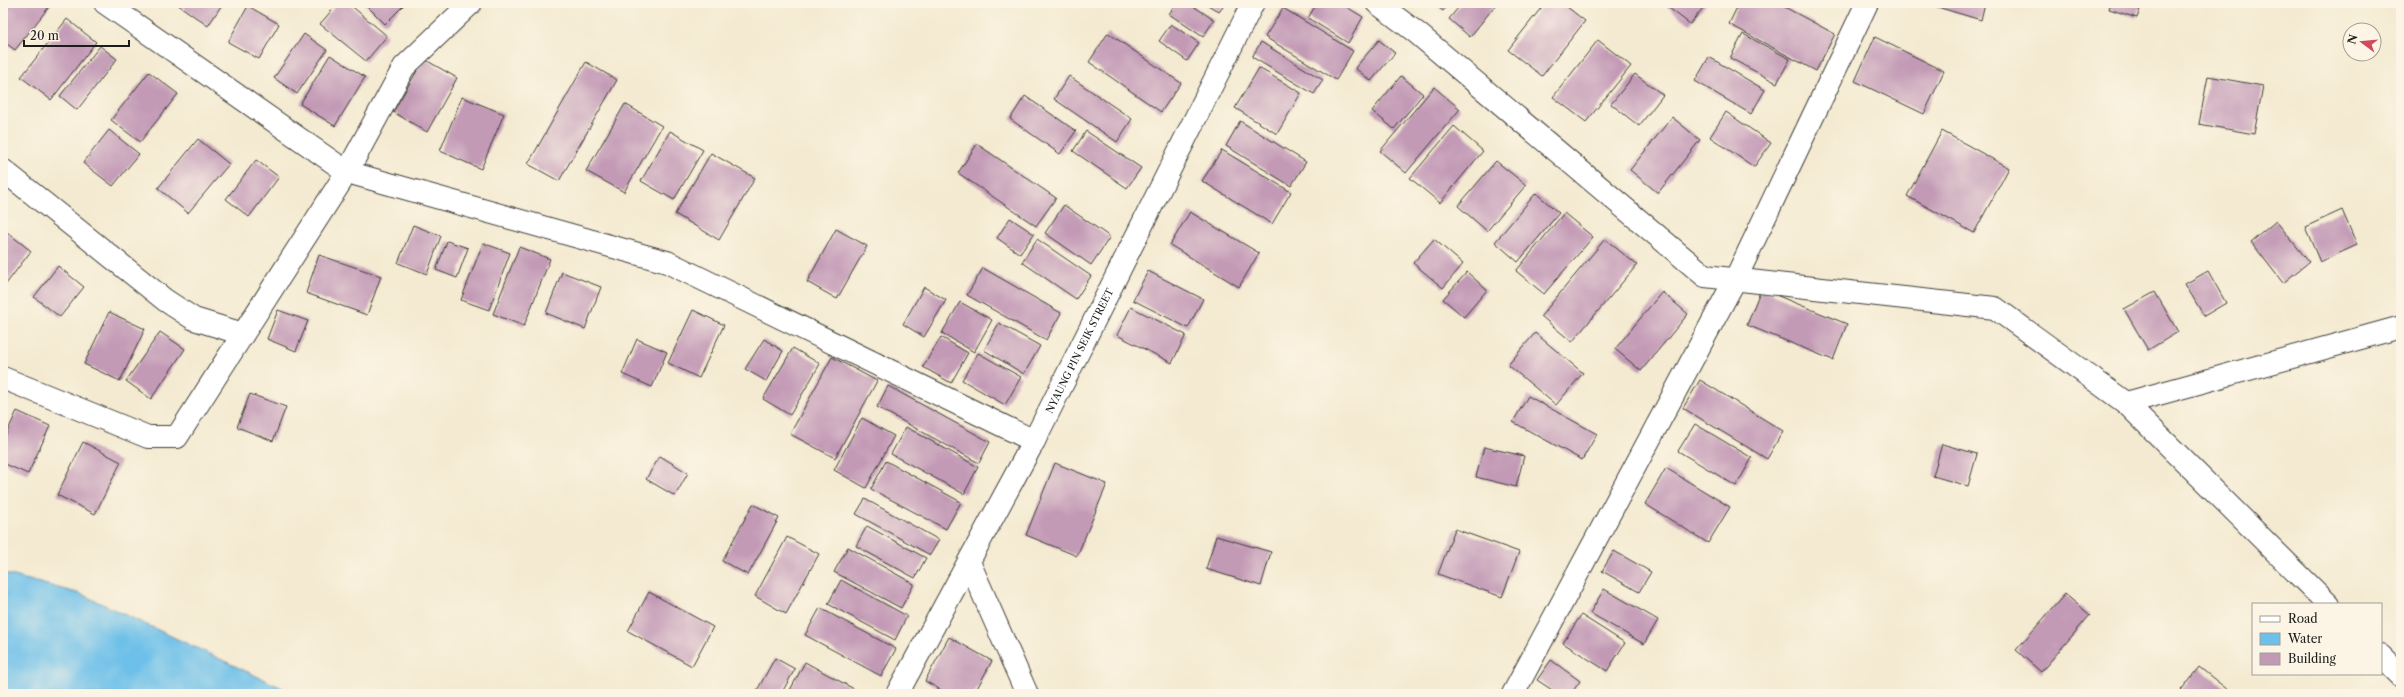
<svg xmlns="http://www.w3.org/2000/svg" width="2404" height="697" font-family="'Libre Caslon Text',serif">
  <style>
    .water { fill: #6dc0e9; stroke: #446e82 }
    .building { fill: #c29ab6 }
    .lines { fill: none; stroke-linecap: round; stroke-linejoin: round }
    .street-casing { stroke: #3c3b37; stroke-width: 24 }
    .secondary-casing { stroke: #3c3b37; stroke-width: 24 }
    .street { stroke: #fff; stroke-width: 22 }
    .secondary { stroke: #fff; stroke-width: 22 }
    .labels { text-anchor: middle; dominant-baseline: central; stroke-width: 4; stroke-linejoin: round; paint-order: stroke }
    .street-label { font-size: 10px; fill: #1c1c1c; stroke: #fcf5e5 }
  </style>
  <rect width="100%" height="100%" fill="#fcf5e5"/>
  <filter id="ink" filterUnits="userSpaceOnUse"><feTurbulence type="fractalNoise" baseFrequency=".025" numOctaves="2"/><feDisplacementMap in="SourceGraphic" scale="8" xChannelSelector="R" yChannelSelector="G"/><feConvolveMatrix kernelMatrix="1 2 1 2 8 2 1 2 1" color-interpolation-filters="sRGB"/></filter>
  <filter id="wash" filterUnits="userSpaceOnUse"><feTurbulence type="fractalNoise" baseFrequency=".012" numOctaves="4" result="noise"/><feDisplacementMap in="SourceGraphic" scale="16" xChannelSelector="R" yChannelSelector="G"/><feGaussianBlur stdDeviation="0.9" result="paint"/><feColorMatrix in="noise" values="0 0 0 0 0 0 0 0 0 0 0 0 0 0 0 0 0 1.4 0 .05"/><feComposite in="paint" operator="in"/></filter>
  <g filter="url(#wash)">
    <rect width="100%" height="100%" fill="#f4ead1"/>
    <polygon class="water" points="3,573 81,594 295,694 3,694"/>
    <g id="blocks">
      <g class="building">
        <polygon points="11,3 52,3 15,50 3,41 3,14"/>
        <polygon points="178,3 223,3 208,26 177,4"/>
        <polygon points="338,3 348,3 387,36 366,61 320,24"/>
        <polygon points="364,3 406,3 385,24"/>
        <polygon points="1177,3 1189,3 1214,20 1203,37 1169,14"/>
        <polygon points="1205,3 1226,3 1219,12"/>
        <polygon points="1317,3 1340,3 1363,17 1348,43 1308,18"/>
        <polygon points="1433,3 1449,3 1443,11"/>
        <polygon points="1462,3 1497,3 1470,37 1449,19"/>
        <polygon points="1545,3 1562,3 1585,21 1542,76 1508,50"/>
        <polygon points="1666,3 1707,3 1690,24 1665,5"/>
        <polygon points="1739,3 1777,3 1835,34 1816,71 1729,24"/>
        <polygon points="1924,3 1985,3 1981,20"/>
        <polygon points="2111,3 2142,3 2137,18 2109,9"/>
        <polygon points="248,6 279,24 259,59 228,42"/>
        <polygon points="1283,8 1353,51 1336,80 1265,37"/>
        <polygon points="67,19 96,42 51,100 21,77"/>
        <polygon points="1171,24 1199,43 1187,61 1159,41"/>
        <polygon points="1108,33 1181,83 1161,112 1089,62"/>
        <polygon points="304,34 327,50 297,94 274,78"/>
        <polygon points="1743,34 1790,59 1777,83 1730,58"/>
        <polygon points="1875,37 1944,71 1924,114 1855,81"/>
        <polygon points="1379,40 1395,53 1371,81 1355,68"/>
        <polygon points="1598,40 1631,66 1586,122 1553,97"/>
        <polygon points="1261,42 1323,80 1314,94 1252,57"/>
        <polygon points="100,46 117,59 77,110 60,96"/>
        <polygon points="330,55 365,77 335,126 300,104"/>
        <polygon points="1709,57 1765,90 1751,114 1695,81"/>
        <polygon points="424,59 457,78 427,132 393,112"/>
        <polygon points="586,62 617,80 559,181 528,164"/>
        <polygon points="1259,68 1301,93 1277,134 1235,108"/>
        <polygon points="149,72 178,94 140,142 111,120"/>
        <polygon points="1635,74 1663,95 1639,126 1611,104"/>
        <polygon points="1069,76 1132,119 1117,142 1054,99"/>
        <polygon points="1401,76 1423,94 1394,129 1372,111"/>
        <polygon points="2208,76 2263,86 2254,134 2199,124"/>
        <polygon points="1434,87 1460,109 1406,173 1380,151"/>
        <polygon points="1025,96 1076,131 1060,154 1010,119"/>
        <polygon points="462,97 504,114 481,169 440,151"/>
        <polygon points="625,104 662,126 624,192 586,171"/>
        <polygon points="1726,112 1771,143 1754,167 1710,137"/>
        <polygon points="1672,117 1700,140 1658,193 1630,170"/>
        <polygon points="1240,121 1306,162 1291,186 1226,146"/>
        <polygon points="1454,126 1483,151 1440,203 1410,178"/>
        <polygon points="109,130 139,154 113,186 83,163"/>
        <polygon points="670,131 703,150 674,200 641,181"/>
        <polygon points="1086,131 1141,168 1127,188 1073,151"/>
        <polygon points="1942,131 2009,168 1974,233 1907,196"/>
        <polygon points="198,139 229,164 188,213 158,188"/>
        <polygon points="977,144 1056,198 1036,226 958,173"/>
        <polygon points="1222,150 1291,192 1272,224 1202,181"/>
        <polygon points="711,153 755,178 719,240 675,214"/>
        <polygon points="256,160 279,177 249,217 226,199"/>
        <polygon points="1496,161 1526,185 1487,231 1458,206"/>
        <polygon points="1536,193 1559,213 1518,262 1495,242"/>
        <polygon points="1064,205 1110,237 1091,265 1045,233"/>
        <polygon points="2342,210 2357,245 2320,262 2305,227"/>
        <polygon points="1190,212 1259,253 1239,287 1170,245"/>
        <polygon points="1564,213 1593,237 1544,294 1516,271"/>
        <polygon points="1010,218 1034,234 1020,254 997,238"/>
        <polygon points="2276,221 2309,262 2283,283 2251,242"/>
        <polygon points="413,225 441,236 427,274 398,263"/>
        <polygon points="3,229 31,251 3,288"/>
        <polygon points="836,229 867,246 837,299 807,282"/>
        <polygon points="1037,239 1091,276 1076,299 1022,262"/>
        <polygon points="1434,239 1463,264 1443,288 1413,263"/>
        <polygon points="1605,239 1637,265 1572,342 1541,316"/>
        <polygon points="447,241 468,248 457,278 436,270"/>
        <polygon points="483,243 510,253 489,310 461,300"/>
        <polygon points="519,247 550,259 524,326 493,314"/>
        <polygon points="319,255 381,276 367,315 306,293"/>
        <polygon points="58,266 84,287 60,317 34,297"/>
        <polygon points="983,268 1061,313 1046,340 967,295"/>
        <polygon points="1148,271 1203,299 1188,328 1133,300"/>
        <polygon points="2208,271 2226,303 2204,316 2185,284"/>
        <polygon points="562,272 601,287 585,329 546,313"/>
        <polygon points="1467,272 1487,290 1464,317 1443,299"/>
        <polygon points="924,287 946,300 924,337 903,324"/>
        <polygon points="1761,289 1847,324 1833,360 1747,325"/>
        <polygon points="1662,292 1688,314 1641,371 1615,349"/>
        <polygon points="2155,292 2178,332 2148,350 2124,309"/>
        <polygon points="960,302 992,320 974,352 942,333"/>
        <polygon points="1131,307 1186,335 1172,363 1117,335"/>
        <polygon points="278,310 308,321 296,351 267,339"/>
        <polygon points="693,310 724,325 699,378 668,363"/>
        <polygon points="109,312 145,329 120,381 84,364"/>
        <polygon points="999,323 1040,346 1024,374 984,350"/>
        <polygon points="160,332 185,349 151,399 126,381"/>
        <polygon points="1535,333 1583,373 1556,405 1508,365"/>
        <polygon points="941,337 968,353 951,383 923,367"/>
        <polygon points="637,339 667,352 652,387 622,374"/>
        <polygon points="764,339 783,351 766,381 745,369"/>
        <polygon points="793,348 820,364 790,415 763,399"/>
        <polygon points="978,353 1021,377 1005,405 962,380"/>
        <polygon points="832,357 877,381 835,458 790,434"/>
        <polygon points="1700,380 1783,431 1767,459 1683,408"/>
        <polygon points="888,386 990,442 979,463 877,407"/>
        <polygon points="250,394 286,407 273,441 237,427"/>
        <polygon points="1528,396 1597,434 1582,460 1513,422"/>
        <polygon points="17,411 50,426 28,474 3,463 3,441"/>
        <polygon points="862,418 894,436 866,488 834,470"/>
        <polygon points="1695,424 1752,458 1736,486 1678,451"/>
        <polygon points="906,427 978,467 964,494 891,454"/>
        <polygon points="83,442 121,462 95,514 57,495"/>
        <polygon points="1942,444 1977,454 1968,486 1933,476"/>
        <polygon points="1484,447 1524,456 1516,487 1476,477"/>
        <polygon points="660,456 688,473 675,496 646,479"/>
        <polygon points="886,461 961,502 946,529 871,489"/>
        <polygon points="1055,463 1107,484 1077,556 1026,535"/>
        <polygon points="1666,468 1730,507 1708,543 1645,504"/>
        <polygon points="865,499 939,540 930,555 856,514"/>
        <polygon points="753,504 779,518 748,575 722,561"/>
        <polygon points="867,526 926,558 915,578 856,546"/>
        <polygon points="1455,529 1519,552 1502,597 1438,574"/>
        <polygon points="1216,536 1271,552 1261,586 1206,569"/>
        <polygon points="787,537 819,554 786,614 755,596"/>
        <polygon points="848,547 914,584 901,608 834,572"/>
        <polygon points="1614,551 1651,572 1639,592 1602,571"/>
        <polygon points="841,580 907,616 895,640 828,604"/>
        <polygon points="1604,589 1658,620 1644,644 1590,613"/>
        <polygon points="649,592 713,627 692,666 628,631"/>
        <polygon points="2065,594 2090,615 2041,672 2016,650"/>
        <polygon points="820,608 896,649 881,676 805,635"/>
        <polygon points="1581,615 1625,643 1607,671 1563,643"/>
        <polygon points="949,637 992,661 974,694 948,694 925,681"/>
        <polygon points="775,658 795,669 781,694 755,694"/>
        <polygon points="1551,660 1580,681 1571,694 1558,694 1537,680"/>
        <polygon points="805,662 863,694 788,694"/>
        <polygon points="2199,667 2233,694 2178,694"/>
      </g>
    </g>
  </g>
  <g filter="url(#ink)">
    <use href="#blocks" fill-opacity="0" stroke="#3c3b37" stroke-width="1"/>
    <g class="lines">
      <defs>
        <g id="street">
          <polyline points="1377,3 1417,33 1705,276 1995,308 2126,403 2328,604"/>
          <polyline points="3,170 165,300 194,319 243,334"/>
          <polyline points="3,378 148,437 177,437 347,172 404,67 471,3"/>
          <polyline points="2126,403 2401,327"/>
          <polyline points="969,562 1027,694"/>
          <polyline points="2381,656 2401,676"/>
          <polyline points="897,694 1034,441"/>
          <polyline points="1513,694 1735,280 1867,3"/>
        </g>
        <g id="secondary">
          <path id="s1" d="M 105,3 L 347,172 L 667,262 L 1034,441 L 1253,3"/>
        </g>
      </defs>
      <use href="#street" class="street-casing"/>
      <use href="#secondary" class="secondary-casing"/>
      <use href="#street" class="street"/>
      <use href="#secondary" class="secondary"/>
    </g>
  </g>
  <g class="labels">
    <g class="street-label">
      <text stroke="none"><textPath href="#s1" startOffset="1137">NYAUNG PIN SEIK STREET</textPath></text>
    </g>
  </g>
  <rect width="2404" height="697" fill="none" stroke="#fcf5e5" stroke-width="16"/>
  <rect x="2252" y="603" width="130" height="72" fill="#fcf5e5" stroke="#a29e95"/>
  <rect x="2260" y="616" width="20" height="6" fill="#ffffff" stroke="#a29e95"/>
  <text x="2288" y="623" font-size="12" fill="#1c1c1c">Road</text>
  <rect x="2260" y="633" width="20" height="12" fill="#6dc0e9" stroke="#a29e95"/>
  <text x="2288" y="643" font-size="12" fill="#1c1c1c">Water</text>
  <rect x="2260" y="653" width="20" height="12" fill="#c29ab6" stroke="#a29e95"/>
  <text x="2288" y="663" font-size="12" fill="#1c1c1c">Building</text>
  <g transform="translate(2362 42) rotate(286)"><circle r="19" fill="#fcf5e5" stroke="#a29e95"/>
  <path d="M0-3L7 15L0 10L-7 15Z" fill="#d1495b"/>
  <text y="-6" font-size="11" font-weight="bold" text-anchor="middle" fill="#1c1c1c">N</text>
  </g>
  <path d="M24 40v6h105v-6" fill="none" stroke="#1c1c1c" stroke-width="2"/>
  <text x="30" y="40" font-size="12" fill="#1c1c1c" stroke="#fcf5e5" stroke-width="3" paint-order="stroke">20 m</text>
</svg>
